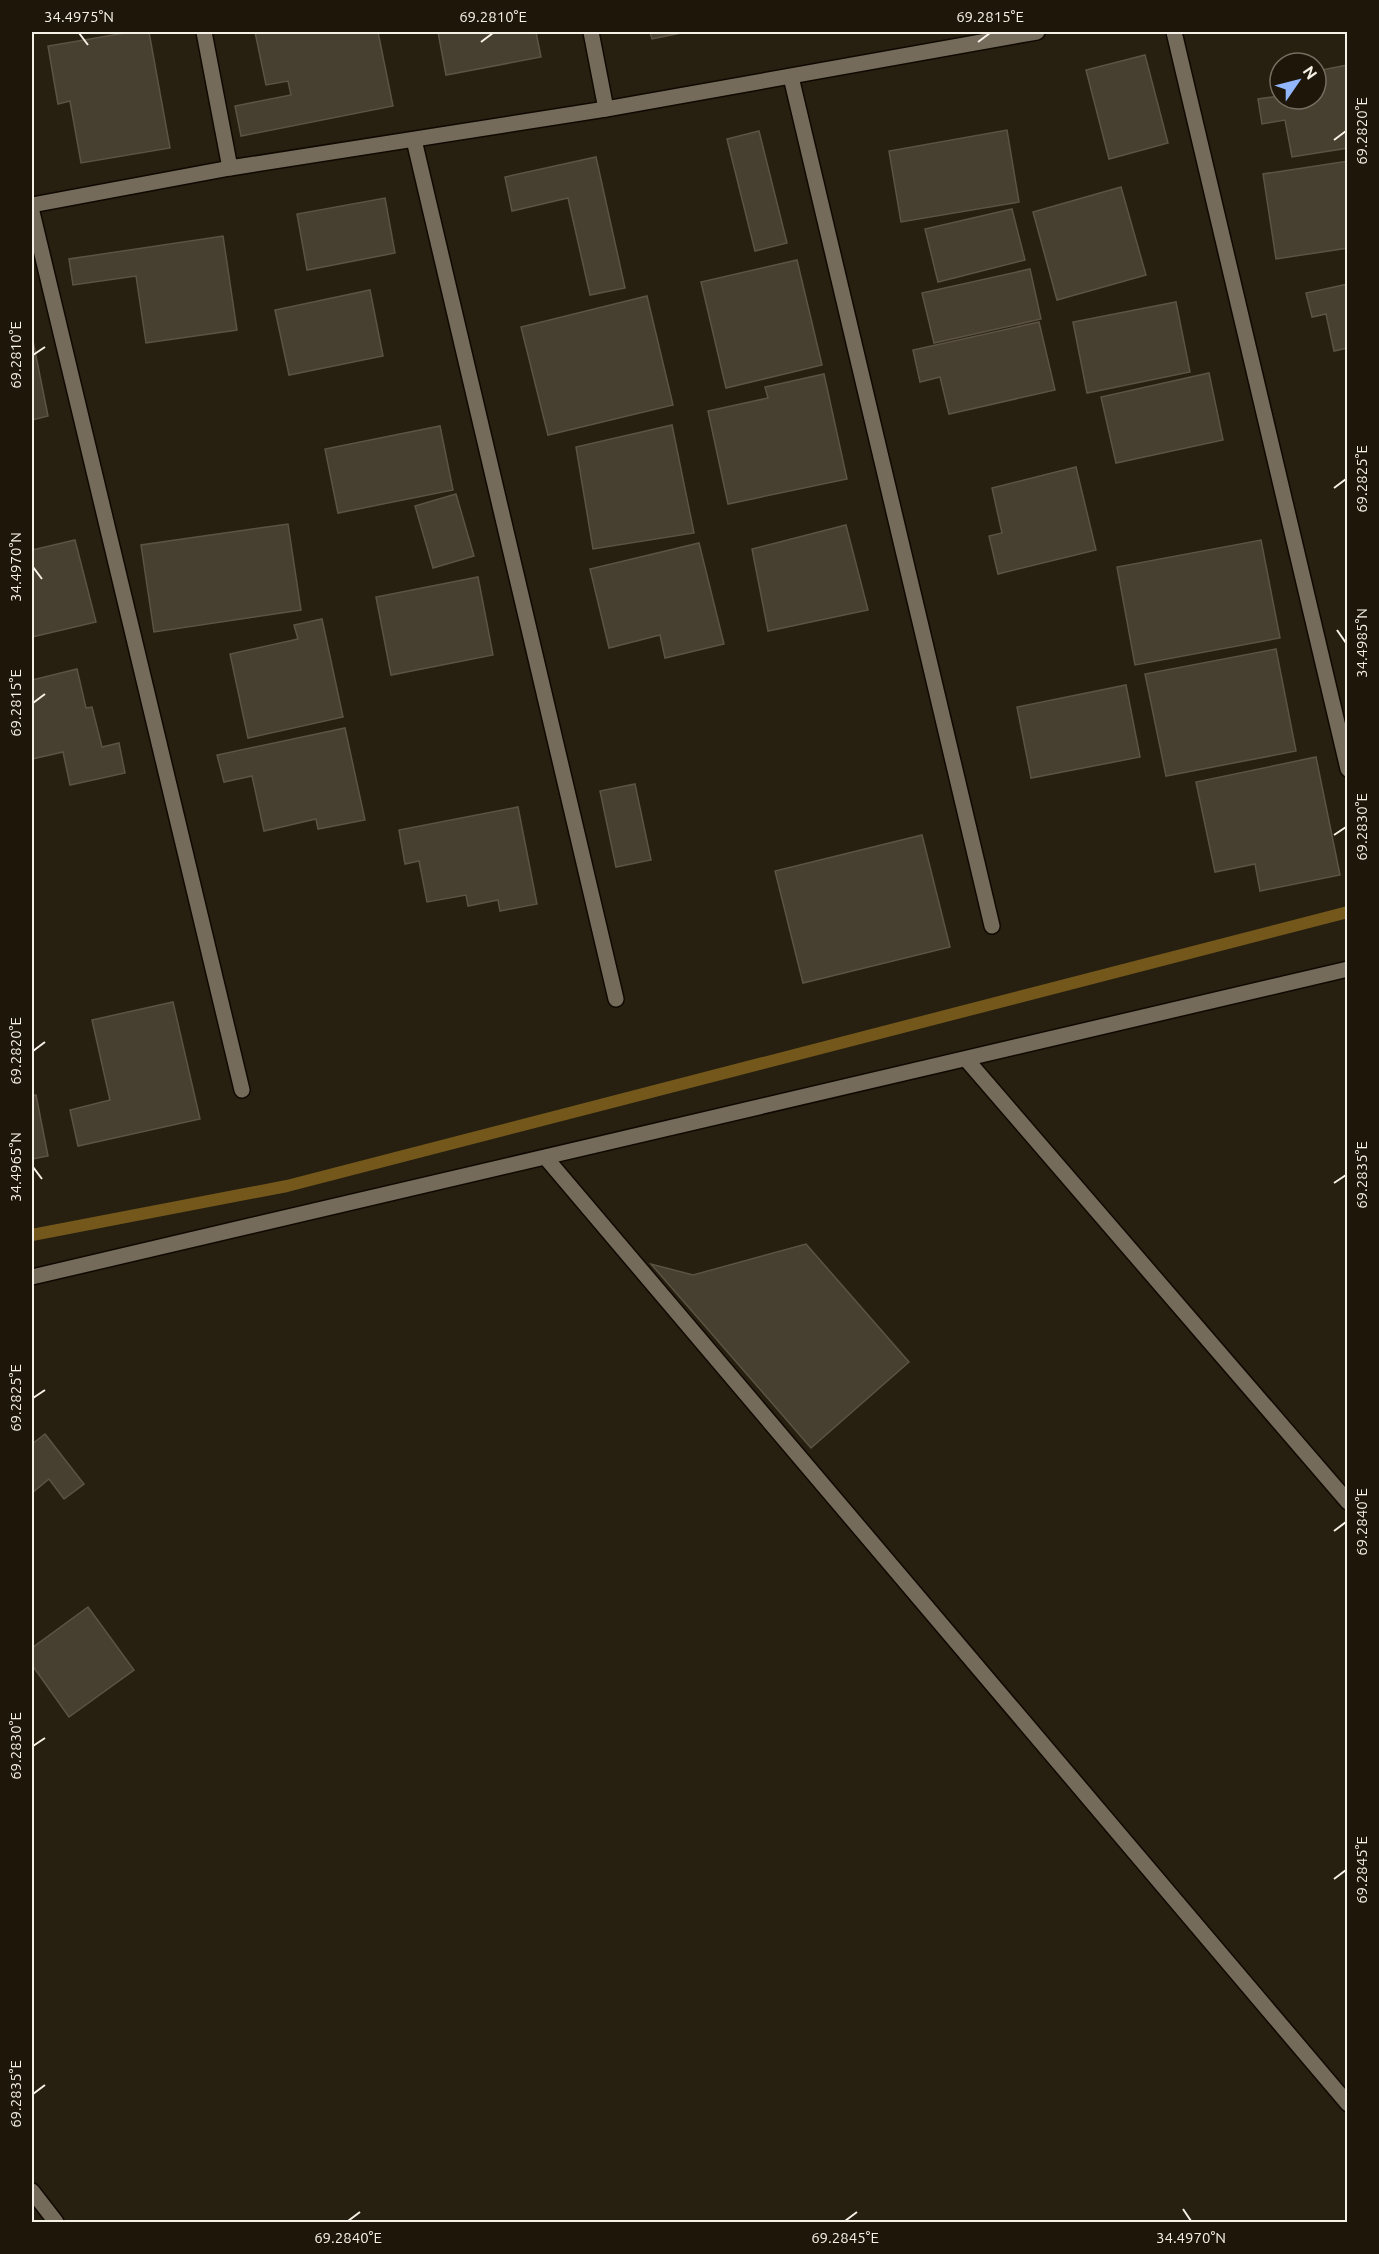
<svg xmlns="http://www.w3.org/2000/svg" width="1379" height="2254" font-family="Ubuntu,sans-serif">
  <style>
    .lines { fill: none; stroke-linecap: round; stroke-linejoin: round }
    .stream { stroke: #74581b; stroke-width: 12 }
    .building { fill: #473f2f; stroke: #5c5343; stroke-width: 1.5 }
    .minor-casing { stroke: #100901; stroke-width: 18 }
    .minor { stroke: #746b5a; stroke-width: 15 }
    .ticks { fill: none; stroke: #f6f1e7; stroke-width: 2 }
    .neatline { fill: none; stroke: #f6f1e7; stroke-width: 2 }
    .ticks-label { font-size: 15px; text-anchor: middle; fill: #f6f1e7 }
  </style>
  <rect width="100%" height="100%" fill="#272011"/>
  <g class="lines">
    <polyline class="stream" points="32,1235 287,1186 1348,912"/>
  </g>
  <g class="building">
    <polygon points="131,32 149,32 170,148 81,163 70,101 58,104 48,46"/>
    <polygon points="255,32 378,32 393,106 241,136 235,106 291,95 288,81 266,85"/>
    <polygon points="438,32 536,32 541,57 446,75"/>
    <polygon points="650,32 686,32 652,39"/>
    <polygon points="1145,55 1168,143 1109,159 1086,70"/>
    <polygon points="1348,65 1348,148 1292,157 1285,120 1262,124 1258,99 1280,96 1280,99 1316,99 1316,71"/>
    <polygon points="1007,130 1019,202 901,222 889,151"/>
    <polygon points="759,131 787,243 755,251 727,139"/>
    <polygon points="596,157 625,288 590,295 568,198 512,211 505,177"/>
    <polygon points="1348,161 1348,248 1276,259 1263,174"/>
    <polygon points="1121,187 1146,275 1057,300 1033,212"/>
    <polygon points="385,198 395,253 307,270 297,214"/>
    <polygon points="1012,209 1025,260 938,282 925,229"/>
    <polygon points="223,236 237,330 146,343 136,276 73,285 69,259"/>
    <polygon points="797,260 822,365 726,388 701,282"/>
    <polygon points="1030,269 1041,319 934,343 922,293"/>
    <polygon points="1348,284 1348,348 1334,351 1326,314 1312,317 1306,293"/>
    <polygon points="370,290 383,356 289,375 275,310"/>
    <polygon points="647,296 673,405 548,435 521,327"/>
    <polygon points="1176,302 1190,372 1087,393 1073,322"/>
    <polygon points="1039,322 1055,390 949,414 940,377 920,382 913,350"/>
    <polygon points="32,336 48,416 32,420"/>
    <polygon points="1209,373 1223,440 1116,463 1101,397"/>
    <polygon points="824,374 847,479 728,504 708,411 768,398 765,387"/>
    <polygon points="672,425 694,533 593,549 576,447"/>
    <polygon points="440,426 453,490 338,513 325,449"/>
    <polygon points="1076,467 1096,550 998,574 989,536 1002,533 992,488"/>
    <polygon points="456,494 474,556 433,568 415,506"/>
    <polygon points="288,524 301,610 154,632 141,545"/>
    <polygon points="846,525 868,610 768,631 752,549"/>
    <polygon points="75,540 96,622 32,637 32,550"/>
    <polygon points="1261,540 1280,638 1135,665 1117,567"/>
    <polygon points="699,543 724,644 665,658 660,635 609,648 590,569"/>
    <polygon points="478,577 493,655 391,675 376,597"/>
    <polygon points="322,619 343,717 248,738 230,654 298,639 294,625"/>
    <polygon points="1276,649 1296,751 1166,776 1145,674"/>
    <polygon points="77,669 86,708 92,707 102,747 119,743 125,773 70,785 63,752 32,759 32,680"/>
    <polygon points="1126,685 1140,757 1031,778 1017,707"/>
    <polygon points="345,728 365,820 318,829 316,819 264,831 252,776 224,782 217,755"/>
    <polygon points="1316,757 1340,875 1260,891 1255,864 1215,872 1196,782"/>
    <polygon points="635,784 651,860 616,867 600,791"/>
    <polygon points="518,807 537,904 500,911 498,900 468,906 466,895 427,902 419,861 405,864 399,830"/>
    <polygon points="922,835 950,947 803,983 775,871"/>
    <polygon points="173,1002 200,1119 78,1146 70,1110 110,1100 92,1020"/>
    <polygon points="36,1095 48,1156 32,1159 32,1096"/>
    <polygon points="806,1244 909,1362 811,1448 651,1264 693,1275"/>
    <polygon points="45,1434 84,1484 64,1499 49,1479 32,1493 32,1444"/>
    <polygon points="88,1607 134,1670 69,1717 32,1665 32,1648"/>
  </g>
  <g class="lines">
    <defs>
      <g id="minor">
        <polyline points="204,32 230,168"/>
        <polyline points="591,32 606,109"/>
        <polyline points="1174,32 1348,769"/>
        <polyline points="791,77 992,926"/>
        <polyline points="414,140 616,999"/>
        <polyline points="32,205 230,168 606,109 1037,32"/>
        <polyline points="32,212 242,1090"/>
        <polyline points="966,1059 1348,1502"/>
        <polyline points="546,1158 1348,2104"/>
        <polyline points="32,1277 1348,969"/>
        <polyline points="32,2191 56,2222"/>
      </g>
    </defs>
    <use href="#minor" class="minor-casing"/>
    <use href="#minor" class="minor"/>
  </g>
  <path class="ticks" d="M 79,33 L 88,45M 481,42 L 493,33M 978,42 L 990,33M 1334,140 L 1346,131M 33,355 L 45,347M 1334,488 L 1346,479M 33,567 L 42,579M 1337,630 L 1346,643M 33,703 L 45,694M 1334,835 L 1346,827M 33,1051 L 45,1042M 33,1167 L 42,1179M 1334,1183 L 1346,1175M 33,1398 L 45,1390M 1334,1531 L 1346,1522M 33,1746 L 45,1738M 1334,1879 L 1346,1870M 33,2094 L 45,2085M 1183,2209 L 1191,2221M 348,2221 L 360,2212M 845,2221 L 857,2212"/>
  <rect width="1379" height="2254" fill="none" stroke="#1e1608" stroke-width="66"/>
  <g transform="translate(1298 81) rotate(55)"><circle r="28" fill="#1e1608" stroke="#746e61" stroke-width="1.5"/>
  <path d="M0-4.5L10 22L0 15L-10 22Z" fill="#93b7fd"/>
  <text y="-9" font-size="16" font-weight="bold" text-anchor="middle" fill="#f6f1e7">N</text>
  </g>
  <rect x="33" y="33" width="1313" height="2188" class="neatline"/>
  <g class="ticks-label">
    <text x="79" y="22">34.4975°N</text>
    <text x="493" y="22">69.2810°E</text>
    <text x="990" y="22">69.2815°E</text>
    <text transform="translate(1362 131) rotate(-90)" y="5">69.2820°E</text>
    <text transform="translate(16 355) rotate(-90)" y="5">69.2810°E</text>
    <text transform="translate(1362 479) rotate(-90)" y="5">69.2825°E</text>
    <text transform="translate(16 567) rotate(-90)" y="5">34.4970°N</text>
    <text transform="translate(1362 643) rotate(-90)" y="5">34.4985°N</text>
    <text transform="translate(16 703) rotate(-90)" y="5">69.2815°E</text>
    <text transform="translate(1362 827) rotate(-90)" y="5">69.2830°E</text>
    <text transform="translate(16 1051) rotate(-90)" y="5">69.2820°E</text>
    <text transform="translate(16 1167) rotate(-90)" y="5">34.4965°N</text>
    <text transform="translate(1362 1175) rotate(-90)" y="5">69.2835°E</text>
    <text transform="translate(16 1398) rotate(-90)" y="5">69.2825°E</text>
    <text transform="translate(1362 1522) rotate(-90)" y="5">69.2840°E</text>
    <text transform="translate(16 1746) rotate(-90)" y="5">69.2830°E</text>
    <text transform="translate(1362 1870) rotate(-90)" y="5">69.2845°E</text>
    <text transform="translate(16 2094) rotate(-90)" y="5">69.2835°E</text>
    <text x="348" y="2243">69.2840°E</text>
    <text x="845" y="2243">69.2845°E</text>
    <text x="1191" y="2243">34.4970°N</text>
  </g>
</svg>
